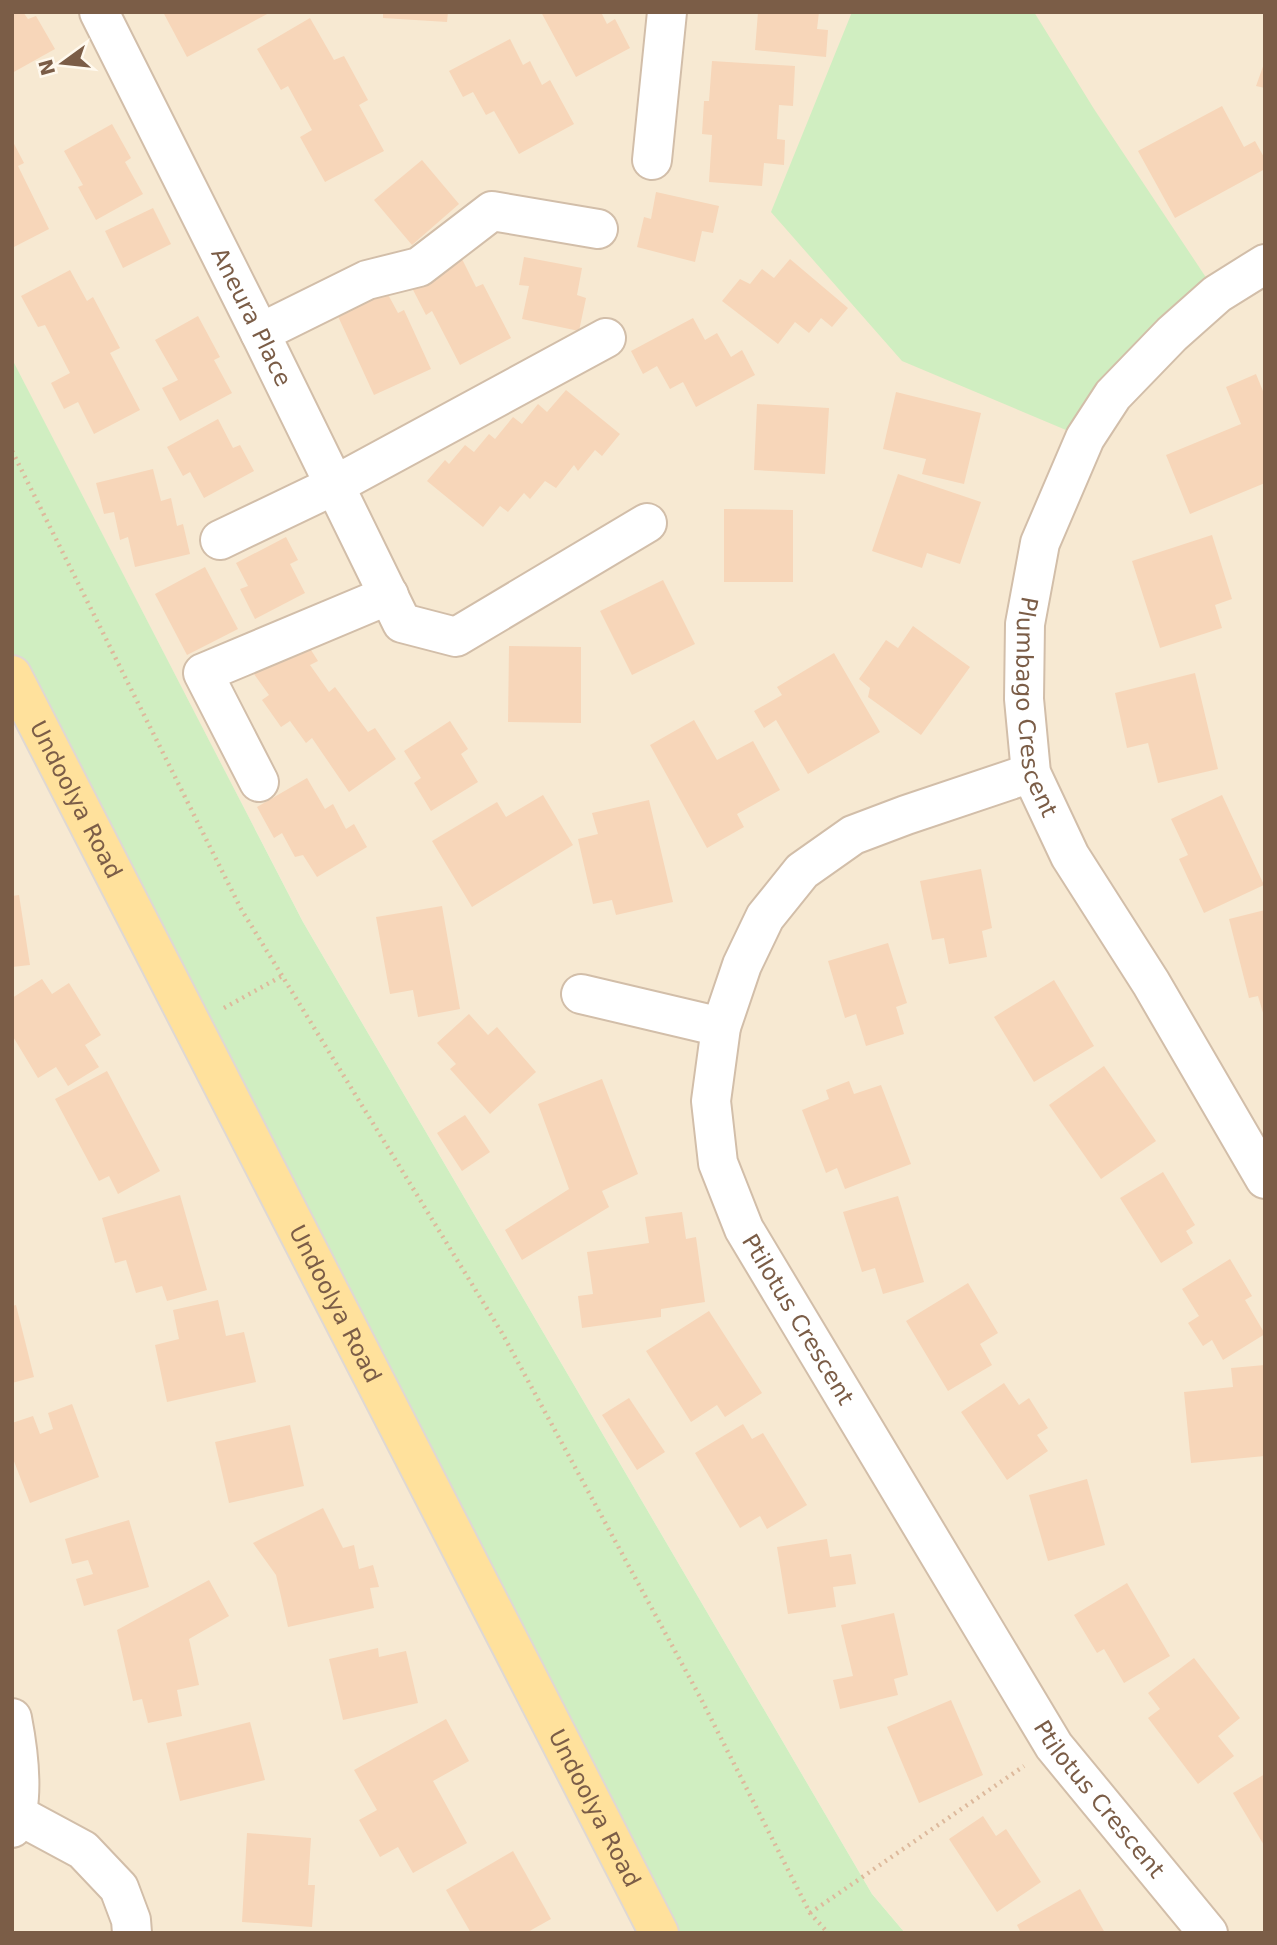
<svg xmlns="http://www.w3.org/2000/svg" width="1277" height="1945" font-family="'DejaVu Sans',sans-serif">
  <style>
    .residential { fill: #f7e9d2 }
    .green { fill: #d0eec1 }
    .building { fill: #f7d6b9 }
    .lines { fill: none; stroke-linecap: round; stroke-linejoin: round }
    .minor-casing { stroke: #d2bea9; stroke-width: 42 }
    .major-casing { stroke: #dfd8d3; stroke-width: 42 }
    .path { stroke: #ddb99c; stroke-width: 4.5; stroke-dasharray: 2 5; stroke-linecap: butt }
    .minor { stroke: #fff; stroke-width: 38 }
    .major { stroke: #ffe19c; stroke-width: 38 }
    .labels { text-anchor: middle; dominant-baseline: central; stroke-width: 5; stroke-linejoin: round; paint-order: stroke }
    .street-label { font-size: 23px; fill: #7b5d47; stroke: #fff9ee }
  </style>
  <rect width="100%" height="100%" fill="#fff6e5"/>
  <g class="residential">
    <polygon points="12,12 1265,12 1265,1933 905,1933 872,1894 303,922 12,360"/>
    <polygon points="12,675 659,1933 12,1933"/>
  </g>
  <g class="green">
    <polygon points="852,12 1034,12 1094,109 1217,294 1085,438 902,361 771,212"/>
    <polygon points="12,359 303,922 872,1894 905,1933 659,1933 12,675"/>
  </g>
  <g class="building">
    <polygon points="12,12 23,12 28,19 36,16 55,49 12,73"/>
    <polygon points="163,12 271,12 187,57"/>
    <polygon points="383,12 448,12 447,22 383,18"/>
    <polygon points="541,12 601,12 607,24 615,19 630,48 576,77"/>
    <polygon points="758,12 819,12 817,29 828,30 826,57 755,50"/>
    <polygon points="310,18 334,60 344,56 368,100 359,105 384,151 325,182 300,137 312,130 288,86 281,90 257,49"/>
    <polygon points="510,39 523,65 530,61 542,85 550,80 574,124 519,154 494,111 486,115 473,92 463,97 449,71"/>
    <polygon points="712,61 795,66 793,106 779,105 777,139 785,140 784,165 764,163 762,186 709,182 712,135 702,134 704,101 709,101"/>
    <polygon points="1265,61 1265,88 1256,86"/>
    <polygon points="1222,106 1244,147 1255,141 1265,159 1265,169 1175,218 1138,151"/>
    <polygon points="112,124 131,158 125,162 143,194 96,220 78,187 83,185 64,151"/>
    <polygon points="12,140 24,163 18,166 49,229 12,248"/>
    <polygon points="422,160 459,204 412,245 374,200"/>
    <polygon points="656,192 719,206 713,233 702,231 695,262 637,247 644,217 651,219"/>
    <polygon points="153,208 171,244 123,268 105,231"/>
    <polygon points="524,257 582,268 577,295 586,298 579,331 522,319 529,286 519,285"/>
    <polygon points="462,259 476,287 483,284 511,338 460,365 432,311 426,315 411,286"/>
    <polygon points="790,259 848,308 832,327 821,318 809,333 795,322 778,344 722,301 740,279 750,284 762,269 774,278"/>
    <polygon points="70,270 87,301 93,297 120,348 110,353 140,410 94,434 78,402 64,409 51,383 70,373 45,325 38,327 21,296"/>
    <polygon points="384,287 398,313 404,310 431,369 374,395 336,312"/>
    <polygon points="198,316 220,357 214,360 232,393 180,421 162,388 178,380 155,340"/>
    <polygon points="693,318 705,340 717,333 731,357 742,350 755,375 696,407 683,382 670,389 657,366 643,374 631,351"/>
    <polygon points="1256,374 1265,396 1265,483 1190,514 1166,455 1241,424 1226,387"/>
    <polygon points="566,390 620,434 602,456 595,450 578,471 574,465 556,488 545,481 530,499 524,493 508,512 500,506 483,527 427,481 445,460 449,464 465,445 474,452 489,434 495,439 513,417 522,424 538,404 547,412"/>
    <polygon points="896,392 981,413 964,484 922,474 926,459 883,449"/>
    <polygon points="757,404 829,408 825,474 754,470"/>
    <polygon points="218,419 233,448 240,445 254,471 204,498 190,472 183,476 167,447"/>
    <polygon points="153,469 161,501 171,498 177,526 183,524 190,554 135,567 128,537 120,540 114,512 104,514 96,483"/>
    <polygon points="898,474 981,502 960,564 927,553 922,568 872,551"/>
    <polygon points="724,509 793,510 793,582 724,582"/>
    <polygon points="1212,535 1232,599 1215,605 1222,628 1160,648 1132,561"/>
    <polygon points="286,537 298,560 290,564 305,593 255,619 240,589 248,586 236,563"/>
    <polygon points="205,567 238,629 187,655 155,594"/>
    <polygon points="663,580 695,644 632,675 600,611"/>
    <polygon points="913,626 970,667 921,735 868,697 870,688 859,679 886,640 898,648"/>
    <polygon points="304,639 318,661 310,665 329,692 335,687 368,732 375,728 396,759 349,792 312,738 306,743 290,721 281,727 262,700 269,695 254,674"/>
    <polygon points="509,646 581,647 581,723 508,722"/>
    <polygon points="834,653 880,732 808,774 776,720 764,728 754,711 782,695 777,687"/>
    <polygon points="1195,673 1218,769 1158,783 1148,743 1127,748 1115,693"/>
    <polygon points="694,720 717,760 753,741 780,790 737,814 744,827 707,848 650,745"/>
    <polygon points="450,721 468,749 461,754 478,782 431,811 414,783 421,778 404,751"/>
    <polygon points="307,778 325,809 333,804 346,829 354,824 367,847 317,877 303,855 295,857 282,833 274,838 257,807"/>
    <polygon points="543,795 573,845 472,907 432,841 497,802 506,817"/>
    <polygon points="1222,795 1264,885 1204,913 1179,859 1188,855 1171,819"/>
    <polygon points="649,800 673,902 616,915 612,900 593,904 578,839 598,834 592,813"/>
    <polygon points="981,869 992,928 982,931 987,957 949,964 944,938 932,940 920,881"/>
    <polygon points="19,895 30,965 12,967 12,896"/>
    <polygon points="442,906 460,1009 418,1017 413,990 390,994 376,917"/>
    <polygon points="1265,910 1265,1016 1264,1016 1258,996 1249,998 1229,919"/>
    <polygon points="888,943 907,1003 896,1007 904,1034 866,1046 856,1014 845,1018 828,961"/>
    <polygon points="42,979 52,994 69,983 101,1035 85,1045 99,1067 68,1086 56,1067 38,1078 12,1035 12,998"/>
    <polygon points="1054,980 1094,1046 1034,1082 994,1017"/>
    <polygon points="469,1014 488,1035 497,1027 536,1072 490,1114 450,1069 456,1064 437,1043"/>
    <polygon points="1104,1066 1156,1141 1101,1179 1049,1105"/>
    <polygon points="107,1071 160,1171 118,1194 109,1176 99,1181 55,1099"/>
    <polygon points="602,1079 638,1174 602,1191 609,1207 522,1260 505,1230 569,1189 538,1104"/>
    <polygon points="849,1081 854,1094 881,1085 911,1164 845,1189 837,1168 826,1173 802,1110 829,1099 826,1090"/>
    <polygon points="465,1115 490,1152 462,1171 437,1133"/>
    <polygon points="1163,1172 1195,1225 1186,1231 1193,1243 1161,1263 1120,1198"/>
    <polygon points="180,1195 207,1290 167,1301 162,1286 136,1293 126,1260 115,1263 102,1218"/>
    <polygon points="898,1196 924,1282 883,1294 875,1268 862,1272 843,1212"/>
    <polygon points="682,1212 686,1239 696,1237 705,1302 661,1309 661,1317 582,1328 578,1296 593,1294 587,1252 649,1243 645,1217"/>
    <polygon points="1230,1259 1252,1296 1245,1300 1265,1334 1223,1360 1212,1340 1203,1346 1188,1323 1199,1316 1182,1289"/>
    <polygon points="968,1283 998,1333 980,1344 992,1365 948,1391 906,1321"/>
    <polygon points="218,1300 226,1336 244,1332 256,1382 167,1402 155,1345 179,1339 173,1310"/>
    <polygon points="16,1305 34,1377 12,1383 12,1306"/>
    <polygon points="709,1311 762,1393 725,1417 717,1405 691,1422 646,1351"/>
    <polygon points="1265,1365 1265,1456 1191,1463 1184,1392 1233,1387 1231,1368"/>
    <polygon points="1004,1383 1019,1405 1029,1398 1048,1428 1037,1435 1048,1451 1007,1480 961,1412"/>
    <polygon points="629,1398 665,1452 637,1470 602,1415"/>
    <polygon points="72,1404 99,1477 30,1503 12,1456 12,1423 33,1416 40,1434 53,1429 48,1413"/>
    <polygon points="743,1424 752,1439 763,1433 807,1505 767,1529 760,1516 740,1528 695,1453"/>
    <polygon points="290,1425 304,1486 229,1503 215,1442"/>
    <polygon points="1087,1479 1105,1545 1048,1561 1029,1495"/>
    <polygon points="323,1508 343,1548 354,1545 359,1569 373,1565 379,1587 370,1588 374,1608 288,1627 276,1575 253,1543"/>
    <polygon points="129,1520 149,1587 84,1606 76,1579 93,1574 88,1560 72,1564 65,1539"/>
    <polygon points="827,1539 830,1557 851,1554 856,1584 833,1587 836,1607 788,1614 777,1547"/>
    <polygon points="209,1580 229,1616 189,1639 199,1685 177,1690 182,1716 148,1723 142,1699 133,1701 117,1630"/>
    <polygon points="1127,1583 1170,1656 1124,1683 1104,1649 1097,1653 1074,1615"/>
    <polygon points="894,1613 908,1675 894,1679 898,1695 840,1709 833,1680 853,1676 841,1625"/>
    <polygon points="378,1648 379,1657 406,1651 418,1703 343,1720 329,1659"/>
    <polygon points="1194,1658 1240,1718 1218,1736 1234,1756 1198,1784 1148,1718 1160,1709 1148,1693"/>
    <polygon points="951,1700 983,1775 919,1803 887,1727"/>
    <polygon points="446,1719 469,1761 433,1781 467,1843 413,1873 398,1847 380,1857 359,1820 377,1810 354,1770"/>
    <polygon points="250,1722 265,1780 180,1801 166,1743"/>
    <polygon points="1265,1774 1265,1847 1233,1793"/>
    <polygon points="983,1816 996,1836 1006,1829 1041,1882 997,1912 949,1839"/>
    <polygon points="247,1833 311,1838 308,1885 315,1885 312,1927 242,1922"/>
    <polygon points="513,1851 551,1919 526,1933 471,1933 446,1890"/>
    <polygon points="1080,1889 1105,1933 1021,1933 1017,1925"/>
  </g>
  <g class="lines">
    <defs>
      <g id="minor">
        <path id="s1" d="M 99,12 L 260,333 L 402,623 L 456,637 L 647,523"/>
        <polyline points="652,160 667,12"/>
        <path id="s2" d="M 1265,264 L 1217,294 L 1172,334 L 1113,395 L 1085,438 L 1040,543 L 1025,624 L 1024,699 L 1031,773 L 1070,856 L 1151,983 L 1265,1179"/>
        <polyline points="260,333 367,280 419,267 492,211 598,229"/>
        <polyline points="220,540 335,485 606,338"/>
        <path id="s3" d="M 1031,773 L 906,815 L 853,835 L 802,871 L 765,917 L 742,965 L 721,1027 L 711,1101 L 718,1163 L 744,1229 L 1054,1746 L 1208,1933"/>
        <polyline points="259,782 203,673 389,595"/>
        <polyline points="581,994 721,1027"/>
        <path d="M 12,1718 C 18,1749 25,1800 12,1828"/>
        <polyline points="18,1815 83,1850 119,1888 131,1920 132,1933"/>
      </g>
      <g id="major">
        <path id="s4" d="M 12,675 L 659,1933"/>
      </g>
    </defs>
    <use href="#minor" class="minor-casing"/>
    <use href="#major" class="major-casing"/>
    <g class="path">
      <polyline points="12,451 241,909 502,1333 700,1697 810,1913 828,1933"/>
      <polyline points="224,1008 282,976"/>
      <polyline points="810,1913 1024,1766"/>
    </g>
    <use href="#minor" class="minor"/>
    <use href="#major" class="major"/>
  </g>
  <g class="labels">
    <g class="street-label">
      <text stroke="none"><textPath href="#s1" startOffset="341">Aneura Place</textPath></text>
      <text stroke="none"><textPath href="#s2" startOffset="534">Plumbago Crescent</textPath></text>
      <text stroke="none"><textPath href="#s4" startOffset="140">Undoolya Road</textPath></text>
      <text stroke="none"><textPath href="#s4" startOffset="707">Undoolya Road</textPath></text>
      <text stroke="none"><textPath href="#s3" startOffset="742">Ptilotus Crescent</textPath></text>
      <text stroke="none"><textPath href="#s3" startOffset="1309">Ptilotus Crescent</textPath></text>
      <text stroke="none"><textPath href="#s4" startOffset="1274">Undoolya Road</textPath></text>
    </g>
  </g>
  <rect width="1277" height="1945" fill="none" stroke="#7b5d47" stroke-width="28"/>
  <g transform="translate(63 63) rotate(255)" stroke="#fff9ee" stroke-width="5" paint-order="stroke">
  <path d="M0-5L12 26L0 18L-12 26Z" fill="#7b5d47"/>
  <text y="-10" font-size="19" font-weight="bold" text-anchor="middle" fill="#7b5d47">N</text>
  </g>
</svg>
